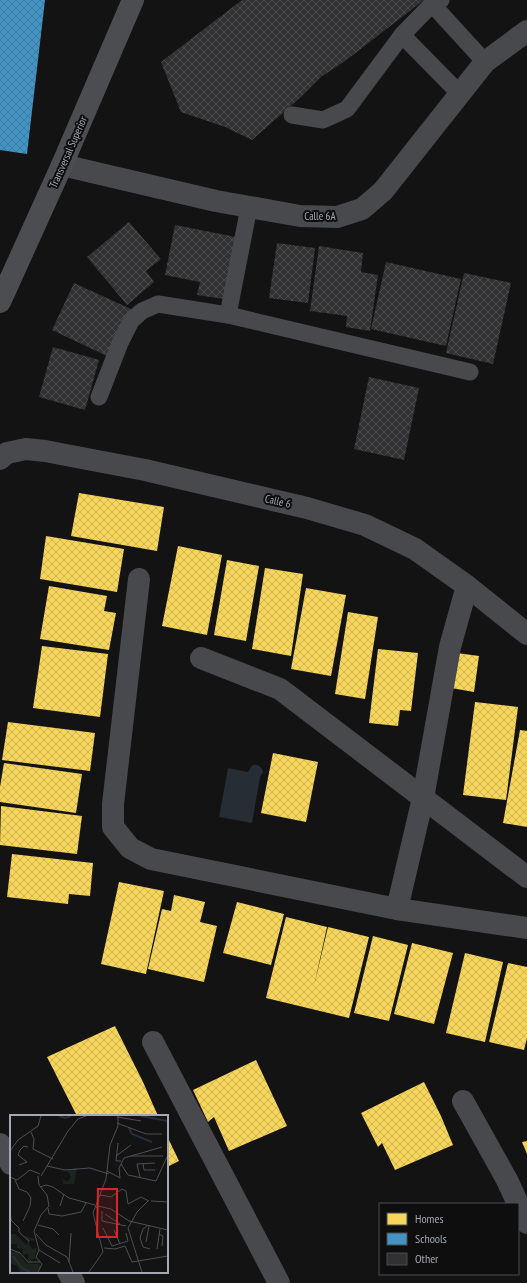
<svg xmlns="http://www.w3.org/2000/svg" width="527" height="1283" font-family="'PT Sans Narrow',sans-serif">
  <style>
    .water { fill: #272d35 }
    .homes { fill: url(#homes-cross-hatch) }
    .schools { fill: url(#schools-cross-hatch) }
    .building { fill: url(#building-cross-hatch) }
    .lines { fill: none; stroke-linecap: round; stroke-linejoin: round }
    .service { stroke: #48494c; stroke-width: 17 }
    .minor { stroke: #48494c; stroke-width: 22 }
    .secondary { stroke: #4c4d50; stroke-width: 22 }
    .labels { text-anchor: middle; dominant-baseline: central; stroke-width: 4; stroke-linejoin: round; paint-order: stroke }
    .street-label { font-size: 11px; fill: #a4a8b5; stroke: #0e0e0f }
    .inset-river { fill: none; stroke: #272d35; stroke-width: 2 }
    .inset-road { fill: none; stroke: #4d4f54; stroke-width: 1 }
    .view { fill: #d62828; fill-opacity: 0.15; stroke: #d62828; stroke-width: 2 }
    .inset-edge { fill: none; stroke: #a4a8b5; stroke-width: 2 }
  </style>
  <defs>
    <pattern id="homes-cross-hatch" width="8" height="8" patternUnits="userSpaceOnUse"><rect width="8" height="8" fill="#f6d55c"/><path d="M0 0l8 8M0 8l8-8" fill="none" stroke="#cfb454"/></pattern>
    <pattern id="schools-cross-hatch" width="8" height="8" patternUnits="userSpaceOnUse"><rect width="8" height="8" fill="#4393c3"/><path d="M0 0l8 8M0 8l8-8" fill="none" stroke="#3e7ba0"/></pattern>
    <pattern id="building-cross-hatch" width="8" height="8" patternUnits="userSpaceOnUse"><rect width="8" height="8" fill="#313133"/><path d="M0 0l8 8M0 8l8-8" fill="none" stroke="#4c4c4e"/></pattern>
  </defs>
  <rect width="100%" height="100%" fill="#131314"/>
  <path class="water" d="M 253,765 C 258,764 262,767 263,772 L 260,777 L 252,823 L 219,817 L 228,768 L 248,772 L 251,767 Z"/>
  <g class="homes">
    <polygon points="79,493 164,507 157,551 71,536"/>
    <polygon points="46,536 124,549 117,592 40,579"/>
    <polygon points="178,546 222,555 207,635 162,626"/>
    <polygon points="227,560 259,566 246,641 214,635"/>
    <polygon points="265,568 303,574 291,656 252,649"/>
    <polygon points="49,586 107,596 104,611 116,613 109,650 40,639"/>
    <polygon points="306,588 346,595 331,676 291,669"/>
    <polygon points="348,612 378,617 365,699 335,694"/>
    <polygon points="42,646 108,654 100,717 33,708"/>
    <polygon points="378,649 418,653 411,711 400,710 398,726 369,723"/>
    <polygon points="457,653 479,656 474,692 451,688"/>
    <polygon points="475,702 518,707 506,800 463,795"/>
    <polygon points="8,722 95,733 90,771 2,760"/>
    <polygon points="520,730 527,731 527,827 503,823"/>
    <polygon points="273,753 318,762 306,822 261,813"/>
    <polygon points="4,763 82,774 76,813 0,802 0,787"/>
    <polygon points="1,806 82,816 77,854 0,845"/>
    <polygon points="12,854 93,863 90,896 69,894 68,904 7,897"/>
    <polygon points="119,882 164,891 146,974 101,964"/>
    <polygon points="174,895 205,902 200,922 217,926 204,982 148,969 162,909 171,911"/>
    <polygon points="237,902 284,914 271,965 223,953"/>
    <polygon points="286,917 327,927 314,986 328,927 369,937 349,1018 266,998"/>
    <polygon points="373,936 408,945 389,1021 354,1013"/>
    <polygon points="412,943 453,953 434,1024 394,1014"/>
    <polygon points="465,953 503,962 485,1042 446,1033"/>
    <polygon points="508,963 527,967 527,1038 524,1050 489,1042"/>
    <polygon points="115,1026 143,1082 158,1116 77,1116 47,1057"/>
    <polygon points="256,1060 287,1126 229,1151 214,1117 208,1122 193,1090"/>
    <polygon points="424,1082 441,1116 453,1145 395,1170 382,1143 378,1147 361,1113"/>
    <polygon points="167,1136 179,1161 167,1167"/>
    <polygon points="527,1141 527,1154 522,1142"/>
  </g>
  <polygon class="schools" points="0,0 45,0 27,154 0,150"/>
  <g class="building">
    <polygon points="242,0 424,0 345,61 321,77 301,97 252,140 225,127 181,112 161,62"/>
    <polygon points="129,222 161,259 146,271 154,282 127,305 87,257"/>
    <polygon points="175,225 236,237 224,299 197,295 200,282 165,275"/>
    <polygon points="277,243 315,248 308,303 269,298"/>
    <polygon points="319,246 363,253 361,272 378,275 370,331 346,327 347,316 310,311"/>
    <polygon points="386,262 461,279 446,346 371,329"/>
    <polygon points="464,273 511,283 493,364 446,353"/>
    <polygon points="74,283 131,309 109,357 52,330"/>
    <polygon points="53,347 99,360 85,410 39,397"/>
    <polygon points="369,377 419,388 404,460 354,449"/>
  </g>
  <g class="lines">
    <g class="service">
      <polyline points="432,4 485,62"/>
      <polyline points="402,35 432,4 441,0"/>
      <polyline points="292,115 323,120 347,109 402,35 460,94"/>
      <polyline points="228,315 249,207"/>
      <polyline points="99,397 120,343 131,321 142,311 158,304 228,315 470,372"/>
    </g>
    <g class="minor">
      <polyline points="62,165 216,201 300,216 337,217 362,209 383,191 485,62 527,31"/>
      <polyline points="0,459 7,453 26,449 45,451 145,470 307,508 365,525 415,549 467,586 527,634"/>
      <polyline points="139,579 113,804 113,827 130,848 151,859 397,909 527,928"/>
      <polyline points="201,658 280,689 527,877"/>
      <polyline points="397,909 423,798 450,647 467,586"/>
      <polyline points="153,1042 279,1283"/>
      <polyline points="463,1101 507,1180 527,1223"/>
    </g>
    <g class="secondary">
      <polyline points="0,302 62,165 133,0"/>
      <polyline points="0,1144 11,1164"/>
      <polyline points="68,1272 74,1283"/>
    </g>
  </g>
  <g class="labels">
    <g class="street-label">
      <text transform="translate(68 152) rotate(-66)">Transversal Superior</text>
      <text x="320" y="216">Calle 6A</text>
      <text transform="translate(278 501) rotate(13)">Calle 6</text>
    </g>
  </g>
  <g transform="translate(10 1115)">
    <rect width="158" height="158" fill="#131314"/>
    <path d="M 67,53 L 64,69 L 53,69 L 51,55 L 53,64 L 57,67 L 61,62 L 57,55 ZM 0,119 L 5,119 L 16,130 L 18,127 L 14,120 L 26,125 L 20,126 L 19,129 L 22,134 L 27,133 L 25,141 L 27,147 L 25,144 L 22,144 L 21,147 L 17,145 L 19,141 L 16,138 L 13,141 L 13,134 L 7,133 L 7,129 L 0,129 Z" fill="#1d241e"/>
    <path d="M 1,136 L 9,138 L 16,148 L 29,149 L 31,152 L 27,157 L 10,157 L 7,151 L 0,148 Z" fill="#1d241e"/>
    <path class="inset-river" d="M 49,1 L 55,3 L 61,1M 131,1 L 158,6M 119,13 L 122,19 L 142,27M 3,141 L 12,153 L 20,157"/>
    <path class="inset-road" d="M 107,2 L 131,6M 107,8 L 136,19 L 152,19M 21,17 L 24,24 L 23,34 L 43,44M 108,28 L 106,46 L 111,46M 0,36 L 8,25 L 28,11 L 31,1M 106,41 L 121,30M 121,41 L 153,41M 133,48 L 134,55 L 145,55M 111,49 L 118,60 L 146,66 L 157,42M 9,50 L 17,47 L 8,40 L 10,35 L 14,31 L 18,32M 37,51 L 55,55 L 80,53 L 99,59M 97,56 L 110,63 L 109,53 L 114,43 L 152,32M 31,61 L 58,16 L 68,4 L 76,1M 0,62 L 7,65 L 20,55 L 30,59M 130,62 L 127,49 L 145,48M 5,65 L 9,74 L 17,77 L 21,83 L 20,91 L 13,106M 30,72 L 36,70 L 43,72 L 59,83 L 85,90M 90,80 L 101,82 L 112,74 L 116,76 L 118,89 L 131,82 L 139,86M 141,86 L 158,87M 50,91 L 54,79M 0,93 L 1,105 L 9,113 L 9,117 L 19,126M 38,93 L 39,99 L 52,101 L 71,97 L 76,88M 86,93 L 88,91 L 101,94 L 119,106 L 158,115M 92,96 L 92,106 L 116,111M 95,99 L 110,109M 28,110 L 43,114 L 49,120M 137,111 L 133,114 L 130,123 L 133,132 L 140,134M 93,113 L 102,131 L 118,126 L 116,118M 104,115 L 110,129M 26,119 L 36,130 L 57,142 L 63,157M 149,119 L 153,121 L 152,131M 136,127 L 139,111M 94,133 L 105,134 L 115,131 L 122,147 L 158,141M 0,134 L 10,138 L 18,147 L 30,147M 147,134 L 150,114M 29,135 L 50,148M 59,147 L 61,118M 28,157 L 32,149 L 26,142 L 29,135 L 24,116 L 31,100 L 39,91 L 37,80 L 29,70 L 28,61M 79,157 L 93,137 L 83,98 L 96,64 L 100,30 L 108,11 L 108,1M 132,157 L 118,113 L 127,97 L 138,86"/>
    <path class="view" d="M 88,74 L 107,74 L 107,122 L 87,122 Z"/>
    <rect width="158" height="158" class="inset-edge"/>
  </g>
  <rect x="379" y="1203" width="140" height="72" fill="#0e0e0f" stroke="#4a4c51"/>
  <rect x="387" y="1213" width="20" height="12" fill="#f6d55c" stroke="#4a4c51"/>
  <text x="415" y="1223" font-size="12" fill="#a4a8b5">Homes</text>
  <rect x="387" y="1233" width="20" height="12" fill="#4393c3" stroke="#4a4c51"/>
  <text x="415" y="1243" font-size="12" fill="#a4a8b5">Schools</text>
  <rect x="387" y="1253" width="20" height="12" fill="#313133" stroke="#4a4c51"/>
  <text x="415" y="1263" font-size="12" fill="#a4a8b5">Other</text>
</svg>
